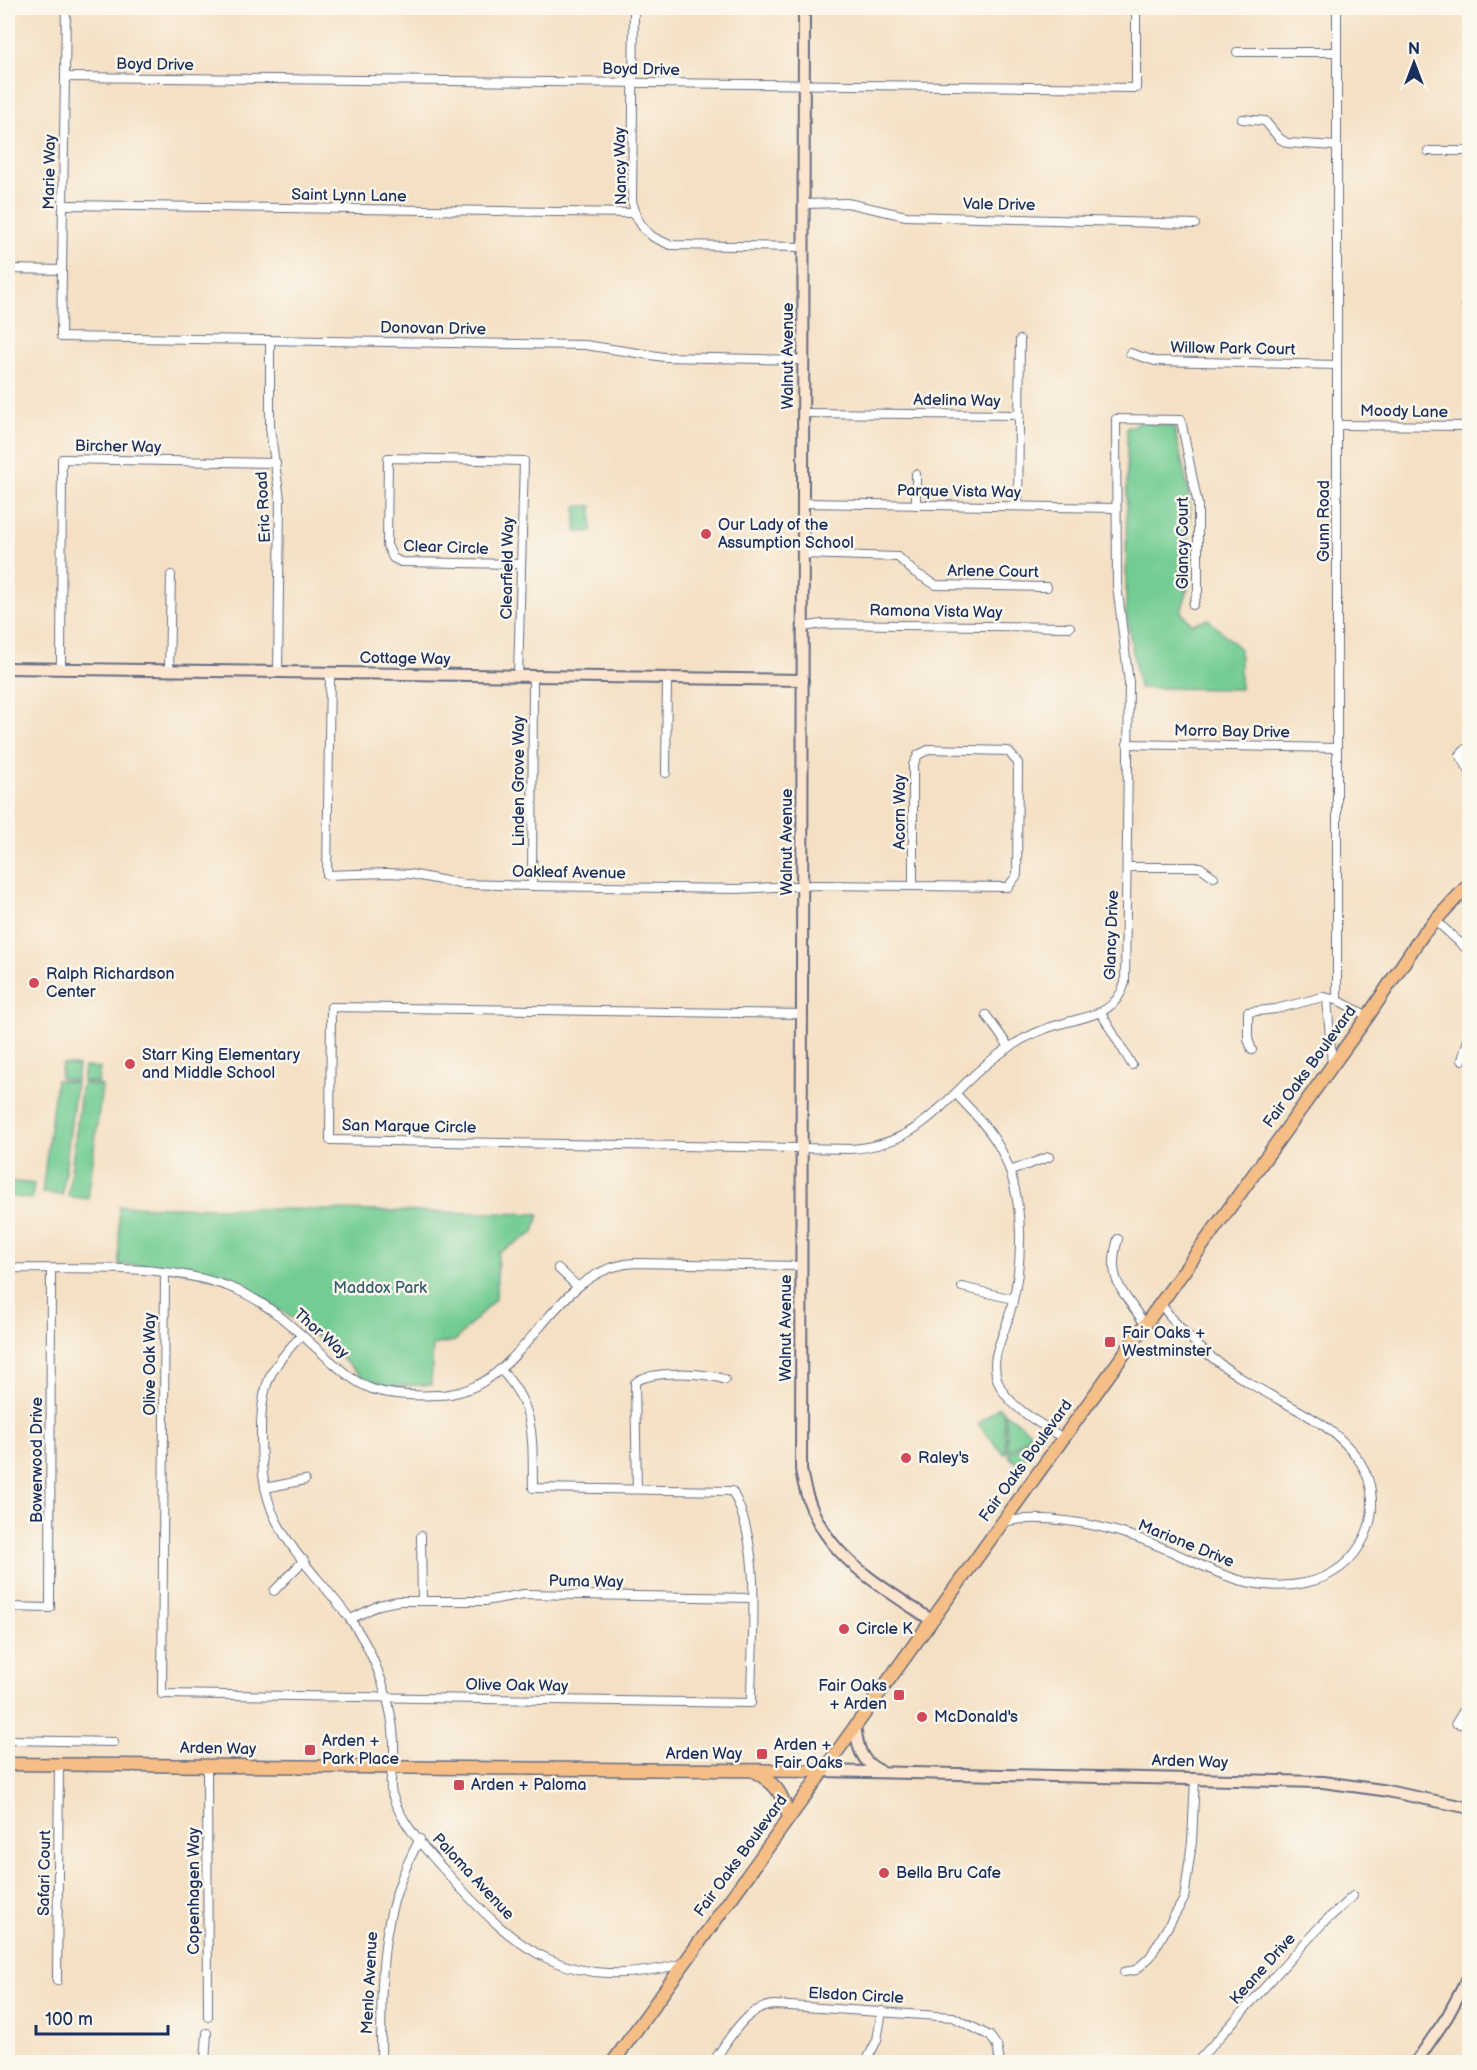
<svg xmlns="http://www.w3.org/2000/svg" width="1477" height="2070" font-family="'Balsamiq Sans',sans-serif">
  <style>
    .green { fill: #72cc93; stroke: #467e78; stroke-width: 1.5 }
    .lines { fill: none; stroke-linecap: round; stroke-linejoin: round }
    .street-casing { stroke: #676d82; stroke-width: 10 }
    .secondary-casing { stroke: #676d82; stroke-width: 14 }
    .primary-casing { stroke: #676d82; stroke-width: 15 }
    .street { stroke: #fff; stroke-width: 8 }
    .secondary { stroke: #fbe5cf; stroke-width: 10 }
    .primary { stroke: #f5be86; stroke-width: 12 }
    .poi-dot { fill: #d1495b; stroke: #fbf7ec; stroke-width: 2 }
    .labels { text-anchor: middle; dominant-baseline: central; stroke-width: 5; stroke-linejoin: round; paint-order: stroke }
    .street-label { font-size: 16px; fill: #1b2f5e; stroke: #fbf7ec }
    .poi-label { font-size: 16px; fill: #1b2f5e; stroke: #fbf7ec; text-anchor: start }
    .park-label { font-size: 16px; fill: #355e6e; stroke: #fbf7ec }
  </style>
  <rect width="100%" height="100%" fill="#fbf7ec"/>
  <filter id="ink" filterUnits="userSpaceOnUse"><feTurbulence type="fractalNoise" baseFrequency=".0167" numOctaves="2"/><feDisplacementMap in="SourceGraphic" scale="12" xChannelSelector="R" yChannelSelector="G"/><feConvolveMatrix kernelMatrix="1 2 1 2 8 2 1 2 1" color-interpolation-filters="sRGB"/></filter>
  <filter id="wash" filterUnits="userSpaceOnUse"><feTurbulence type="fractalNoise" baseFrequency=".008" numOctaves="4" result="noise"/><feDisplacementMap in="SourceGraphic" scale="24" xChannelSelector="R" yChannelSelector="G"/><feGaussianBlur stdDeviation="1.35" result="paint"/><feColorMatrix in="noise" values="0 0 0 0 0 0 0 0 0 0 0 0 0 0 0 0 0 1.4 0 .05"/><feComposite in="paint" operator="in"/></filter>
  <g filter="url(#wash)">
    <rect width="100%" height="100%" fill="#f4e0c4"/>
    <g class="green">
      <polygon points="1140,422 1174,427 1188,489 1190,517 1187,548 1190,582 1181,612 1192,624 1208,619 1240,649 1240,689 1139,688 1126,612 1127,428"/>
      <rect x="576" y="506" width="16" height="26"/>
      <polygon points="62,1064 78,1066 76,1081 60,1078"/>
      <polygon points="84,1067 100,1068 98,1083 82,1081"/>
      <polygon points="56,1080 76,1083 62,1195 42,1193"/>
      <polygon points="82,1083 102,1086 88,1199 68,1196"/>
      <polygon points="8,1181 34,1184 32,1199 8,1196"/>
      <polygon points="119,1206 539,1214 534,1233 498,1253 496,1298 455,1341 433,1345 431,1385 387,1386 363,1377 299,1322 233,1282 156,1265 119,1265"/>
      <polygon points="999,1407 1003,1411 1006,1452 1004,1454 978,1424"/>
      <polygon points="1005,1413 1032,1433 1008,1452"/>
      <polygon points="1034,1434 1035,1444 1018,1465 1008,1455"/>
    </g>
  </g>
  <g filter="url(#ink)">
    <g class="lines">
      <defs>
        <g id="street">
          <polyline points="66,8 61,337 585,345 664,357 803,360"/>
          <polyline points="634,8 632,201 637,218 644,229 653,237 670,245 803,247"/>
          <polyline points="1337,8 1337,1000 1368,1016"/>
          <polyline points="1237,52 1337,52"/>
          <polyline points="65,77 1136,88 1136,8"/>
          <polyline points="1242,119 1265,121 1279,138 1287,143 1337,146"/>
          <polyline points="1428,151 1470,151"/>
          <polyline points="804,204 847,203 906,216 1195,224"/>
          <polyline points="63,205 635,213"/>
          <polyline points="8,269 62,270"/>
          <polyline points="1466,306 1470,304"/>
          <polyline points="270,340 270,428 280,499 278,672"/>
          <polyline points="1130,353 1155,361 1337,365"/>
          <polyline points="803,413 1020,415"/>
          <polyline points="1337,425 1470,426"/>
          <polyline points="803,503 1115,508"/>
          <polyline points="916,505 916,474"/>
          <polyline points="1018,506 1020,340"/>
          <polyline points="803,554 898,557 914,572 936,585 1047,587"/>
          <polyline points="803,627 822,624 1070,627"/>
          <polyline points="61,669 62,459 276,463"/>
          <polyline points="169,671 171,575"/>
          <polyline points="330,673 327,875 387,873 410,874 461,884 532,886 737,889 816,885 1008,887 1017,875 1018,763 1008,751 930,749 918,755 913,765 913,886"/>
          <polyline points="518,676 524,461 388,458 387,545 393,558 401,562 521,564"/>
          <polyline points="1127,744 1336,748"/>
          <polyline points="1470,745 1460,755 1470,772"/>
          <polyline points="666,773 667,678"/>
          <polyline points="1128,867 1200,867 1214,877"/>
          <polyline points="532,886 533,676"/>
          <polyline points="1435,920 1470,952"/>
          <polyline points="1327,998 1332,1065"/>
          <polyline points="1101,1013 1132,1065"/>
          <path d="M 802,1014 L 331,1007 L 330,1140 L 851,1149 C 931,1144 949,1085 1010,1047 C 1026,1036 1045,1028 1064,1023 C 1092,1015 1115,1014 1125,983 L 1129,683 L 1117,585 L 1116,419 L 1181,420 L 1198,505 L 1198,591 L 1193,605"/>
          <polyline points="986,1015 1009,1047"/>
          <polyline points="1252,1050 1248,1039 1248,1012 1276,1009 1323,997 1337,1000"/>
          <polyline points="1462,1060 1470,1033"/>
          <path d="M 956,1094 C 972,1111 990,1129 1001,1150 C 1026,1199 1024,1265 1009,1316 C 1003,1339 989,1357 998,1382 C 1008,1407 1041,1424 1063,1438"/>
          <polyline points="1010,1171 1049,1157"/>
          <path d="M 1118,1239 C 1105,1282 1125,1292 1145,1325"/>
          <path d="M 8,1268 C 81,1270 168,1261 237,1290 C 270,1304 297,1331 324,1355 C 339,1368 353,1382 372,1389 C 393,1396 417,1396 439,1395 C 528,1392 548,1267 636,1263 L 801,1266"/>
          <polyline points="558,1268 578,1287"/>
          <path d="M 165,1272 L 162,1694 L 751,1703 C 751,1639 764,1548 732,1491 L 533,1488 C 532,1439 537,1407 500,1369"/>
          <polyline points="962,1287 1013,1299"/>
          <path d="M 302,1335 C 270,1367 261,1385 261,1431 C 261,1461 262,1491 276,1520 C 301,1570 349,1604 372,1657 C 385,1686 395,1721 394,1753 C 394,1767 388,1781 392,1794 C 400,1822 427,1851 446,1872 C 519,1954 569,1992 682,1964"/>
          <polyline points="265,1488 305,1480"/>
          <path d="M 637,1489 L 635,1383 C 646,1370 710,1372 725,1380"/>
          <path d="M 1003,1522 C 1040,1513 1096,1524 1132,1536 C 1164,1546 1193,1563 1224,1575 C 1274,1594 1340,1591 1365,1536 C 1376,1513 1374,1483 1360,1462 C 1334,1422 1290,1408 1251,1384 C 1216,1364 1184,1336 1160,1303"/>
          <polyline points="421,1536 422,1600"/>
          <polyline points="274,1591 304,1560"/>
          <polyline points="8,1607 50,1608 51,1269"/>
          <polyline points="351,1619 379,1605 398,1601 485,1601 524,1594 752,1598"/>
          <polyline points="1470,1700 1456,1723 1470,1727"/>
          <polyline points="8,1740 114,1742"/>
          <polyline points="207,1766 208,2017"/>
          <polyline points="1124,1972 1136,1970 1150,1957 1184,1899 1192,1842 1195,1778"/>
          <polyline points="57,1981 59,1764"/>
          <polyline points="205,2062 207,2033"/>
          <path d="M 381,2062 C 382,1978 377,1916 420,1839"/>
          <path d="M 713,2062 C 729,2040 744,2007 775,2005 L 953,2017 L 990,2036 L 997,2046 L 1000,2062"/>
          <polyline points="866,2062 877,2040 882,2011"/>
          <polyline points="1197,2062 1321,1925 1353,1896"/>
        </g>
        <g id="secondary">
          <path d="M 804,8 L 801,1469 C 813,1551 870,1578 931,1620"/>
          <polyline points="8,668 803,680"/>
          <path d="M 855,1726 C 858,1747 860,1762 881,1771"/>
          <polyline points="822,1771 1323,1782 1382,1790 1470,1808"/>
          <polyline points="1416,2062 1447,2017 1470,1974"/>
        </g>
        <g id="primary">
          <polyline points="8,1764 822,1771"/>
          <path d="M 755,1772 C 777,1784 783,1795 789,1818"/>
          <polyline points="613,2062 1368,1016 1423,934 1470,883"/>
        </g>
      </defs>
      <use href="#street" class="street-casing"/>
      <use href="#secondary" class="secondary-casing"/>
      <use href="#primary" class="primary-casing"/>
      <use href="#street" class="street"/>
      <use href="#secondary" class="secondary"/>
      <use href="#primary" class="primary"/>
    </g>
  </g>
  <g class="poi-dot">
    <circle cx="706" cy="534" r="6"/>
    <circle cx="34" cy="983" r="6"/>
    <circle cx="130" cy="1064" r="6"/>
    <rect x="1104" y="1336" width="12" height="12" rx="3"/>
    <circle cx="906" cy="1458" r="6"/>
    <circle cx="844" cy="1629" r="6"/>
    <rect x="893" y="1689" width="12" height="12" rx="3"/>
    <circle cx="922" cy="1717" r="6"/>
    <rect x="304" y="1744" width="12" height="12" rx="3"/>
    <rect x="756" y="1748" width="12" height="12" rx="3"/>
    <rect x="453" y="1779" width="12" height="12" rx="3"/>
    <circle cx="884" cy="1873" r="6"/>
  </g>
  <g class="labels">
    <g class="street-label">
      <text transform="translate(155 65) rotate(1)">Boyd Drive</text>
      <text transform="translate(641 70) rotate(1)">Boyd Drive</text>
      <text transform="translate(621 166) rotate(-91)">Nancy Way</text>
      <text transform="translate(50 172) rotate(-89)">Marie Way</text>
      <text transform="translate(349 196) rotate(1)">Saint Lynn Lane</text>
      <text transform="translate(999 205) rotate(1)">Vale Drive</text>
      <text transform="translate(433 329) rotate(1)">Donovan Drive</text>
      <text transform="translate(1233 349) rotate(1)">Willow Park Court</text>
      <text transform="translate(788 356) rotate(-90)">Walnut Avenue</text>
      <text transform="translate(957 401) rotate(1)">Adelina Way</text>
      <text transform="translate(1404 412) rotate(1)">Moody Lane</text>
      <text transform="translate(118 447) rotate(1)">Bircher Way</text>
      <text transform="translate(959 492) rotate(1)">Parque Vista Way</text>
      <text transform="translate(264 507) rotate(-93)">Eric Road</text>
      <text transform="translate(1324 521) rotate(-90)">Gunn Road</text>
      <text transform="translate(1183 543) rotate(-90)">Glancy Court</text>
      <text transform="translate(446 548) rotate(2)">Clear Circle</text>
      <text transform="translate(508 568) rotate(-89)">Clearfield Way</text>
      <text transform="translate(993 572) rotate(1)">Arlene Court</text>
      <text transform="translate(936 612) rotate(1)">Ramona Vista Way</text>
      <text transform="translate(405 659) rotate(1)">Cottage Way</text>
      <text transform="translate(1232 732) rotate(1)">Morro Bay Drive</text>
      <text transform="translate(519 781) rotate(-90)">Linden Grove Way</text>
      <text transform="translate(900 812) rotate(-90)">Acorn Way</text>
      <text transform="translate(787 842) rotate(-90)">Walnut Avenue</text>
      <text transform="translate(569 873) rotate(1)">Oakleaf Avenue</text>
      <text transform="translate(1112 935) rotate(-88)">Glancy Drive</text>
      <text transform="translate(1310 1067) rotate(-54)">Fair Oaks Boulevard</text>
      <text transform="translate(409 1127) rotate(1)">San Marque Circle</text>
      <text transform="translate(786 1328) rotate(-90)">Walnut Avenue</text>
      <text transform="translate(321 1334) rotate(41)">Thor Way</text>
      <text transform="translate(150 1364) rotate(-90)">Olive Oak Way</text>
      <text transform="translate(37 1460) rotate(-90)">Bowerwood Drive</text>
      <text transform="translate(1026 1461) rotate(-54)">Fair Oaks Boulevard</text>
      <text transform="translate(1186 1544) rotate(22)">Marione Drive</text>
      <text transform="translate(586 1582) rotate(1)">Puma Way</text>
      <text transform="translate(517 1686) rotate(1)">Olive Oak Way</text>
      <text transform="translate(218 1749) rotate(1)">Arden Way</text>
      <text x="704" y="1754">Arden Way</text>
      <text transform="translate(1190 1762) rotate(2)">Arden Way</text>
      <text transform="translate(741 1856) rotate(-54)">Fair Oaks Boulevard</text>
      <text transform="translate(45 1873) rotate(-89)">Safari Court</text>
      <text transform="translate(473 1877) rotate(47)">Paloma Avenue</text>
      <text transform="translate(194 1891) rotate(-90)">Copenhagen Way</text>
      <text transform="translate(1263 1969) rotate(-48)">Keane Drive</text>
      <text transform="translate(370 1983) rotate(-87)">Menlo Avenue</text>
      <text transform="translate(856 1996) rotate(3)">Elsdon Circle</text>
    </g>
    <g class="poi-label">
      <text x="718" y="525">Our Lady of the<tspan x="718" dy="18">Assumption School</tspan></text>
      <text x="46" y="974">Ralph Richardson<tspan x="46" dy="18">Center</tspan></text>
      <text x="142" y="1055">Starr King Elementary<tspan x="142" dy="18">and Middle School</tspan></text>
      <text x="1122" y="1333">Fair Oaks +<tspan x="1122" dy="18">Westminster</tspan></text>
      <text x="918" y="1458">Raley's</text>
      <text x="856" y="1629">Circle K</text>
      <text x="887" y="1686" text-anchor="end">Fair Oaks<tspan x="887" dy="18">+ Arden</tspan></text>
      <text x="934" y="1717">McDonald's</text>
      <text x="322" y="1741">Arden +<tspan x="322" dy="18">Park Place</tspan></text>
      <text x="774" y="1745">Arden +<tspan x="774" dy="18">Fair Oaks</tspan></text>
      <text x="471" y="1785">Arden + Paloma</text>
      <text x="896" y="1873">Bella Bru Cafe</text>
    </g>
    <g class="park-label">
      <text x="380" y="1288">Maddox Park</text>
    </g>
  </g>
  <rect width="1477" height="2070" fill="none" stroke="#fbf7ec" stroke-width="30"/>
  <g transform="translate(1414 63)" stroke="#fbf7ec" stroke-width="4.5" paint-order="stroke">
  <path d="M0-4.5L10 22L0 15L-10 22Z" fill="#1b2f5e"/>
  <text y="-9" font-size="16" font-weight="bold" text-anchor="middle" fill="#1b2f5e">N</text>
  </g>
  <path d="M36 2025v9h132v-9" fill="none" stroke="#1b2f5e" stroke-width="3"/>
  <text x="45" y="2025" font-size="18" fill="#1b2f5e" stroke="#fbf7ec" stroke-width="4.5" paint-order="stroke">100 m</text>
</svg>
